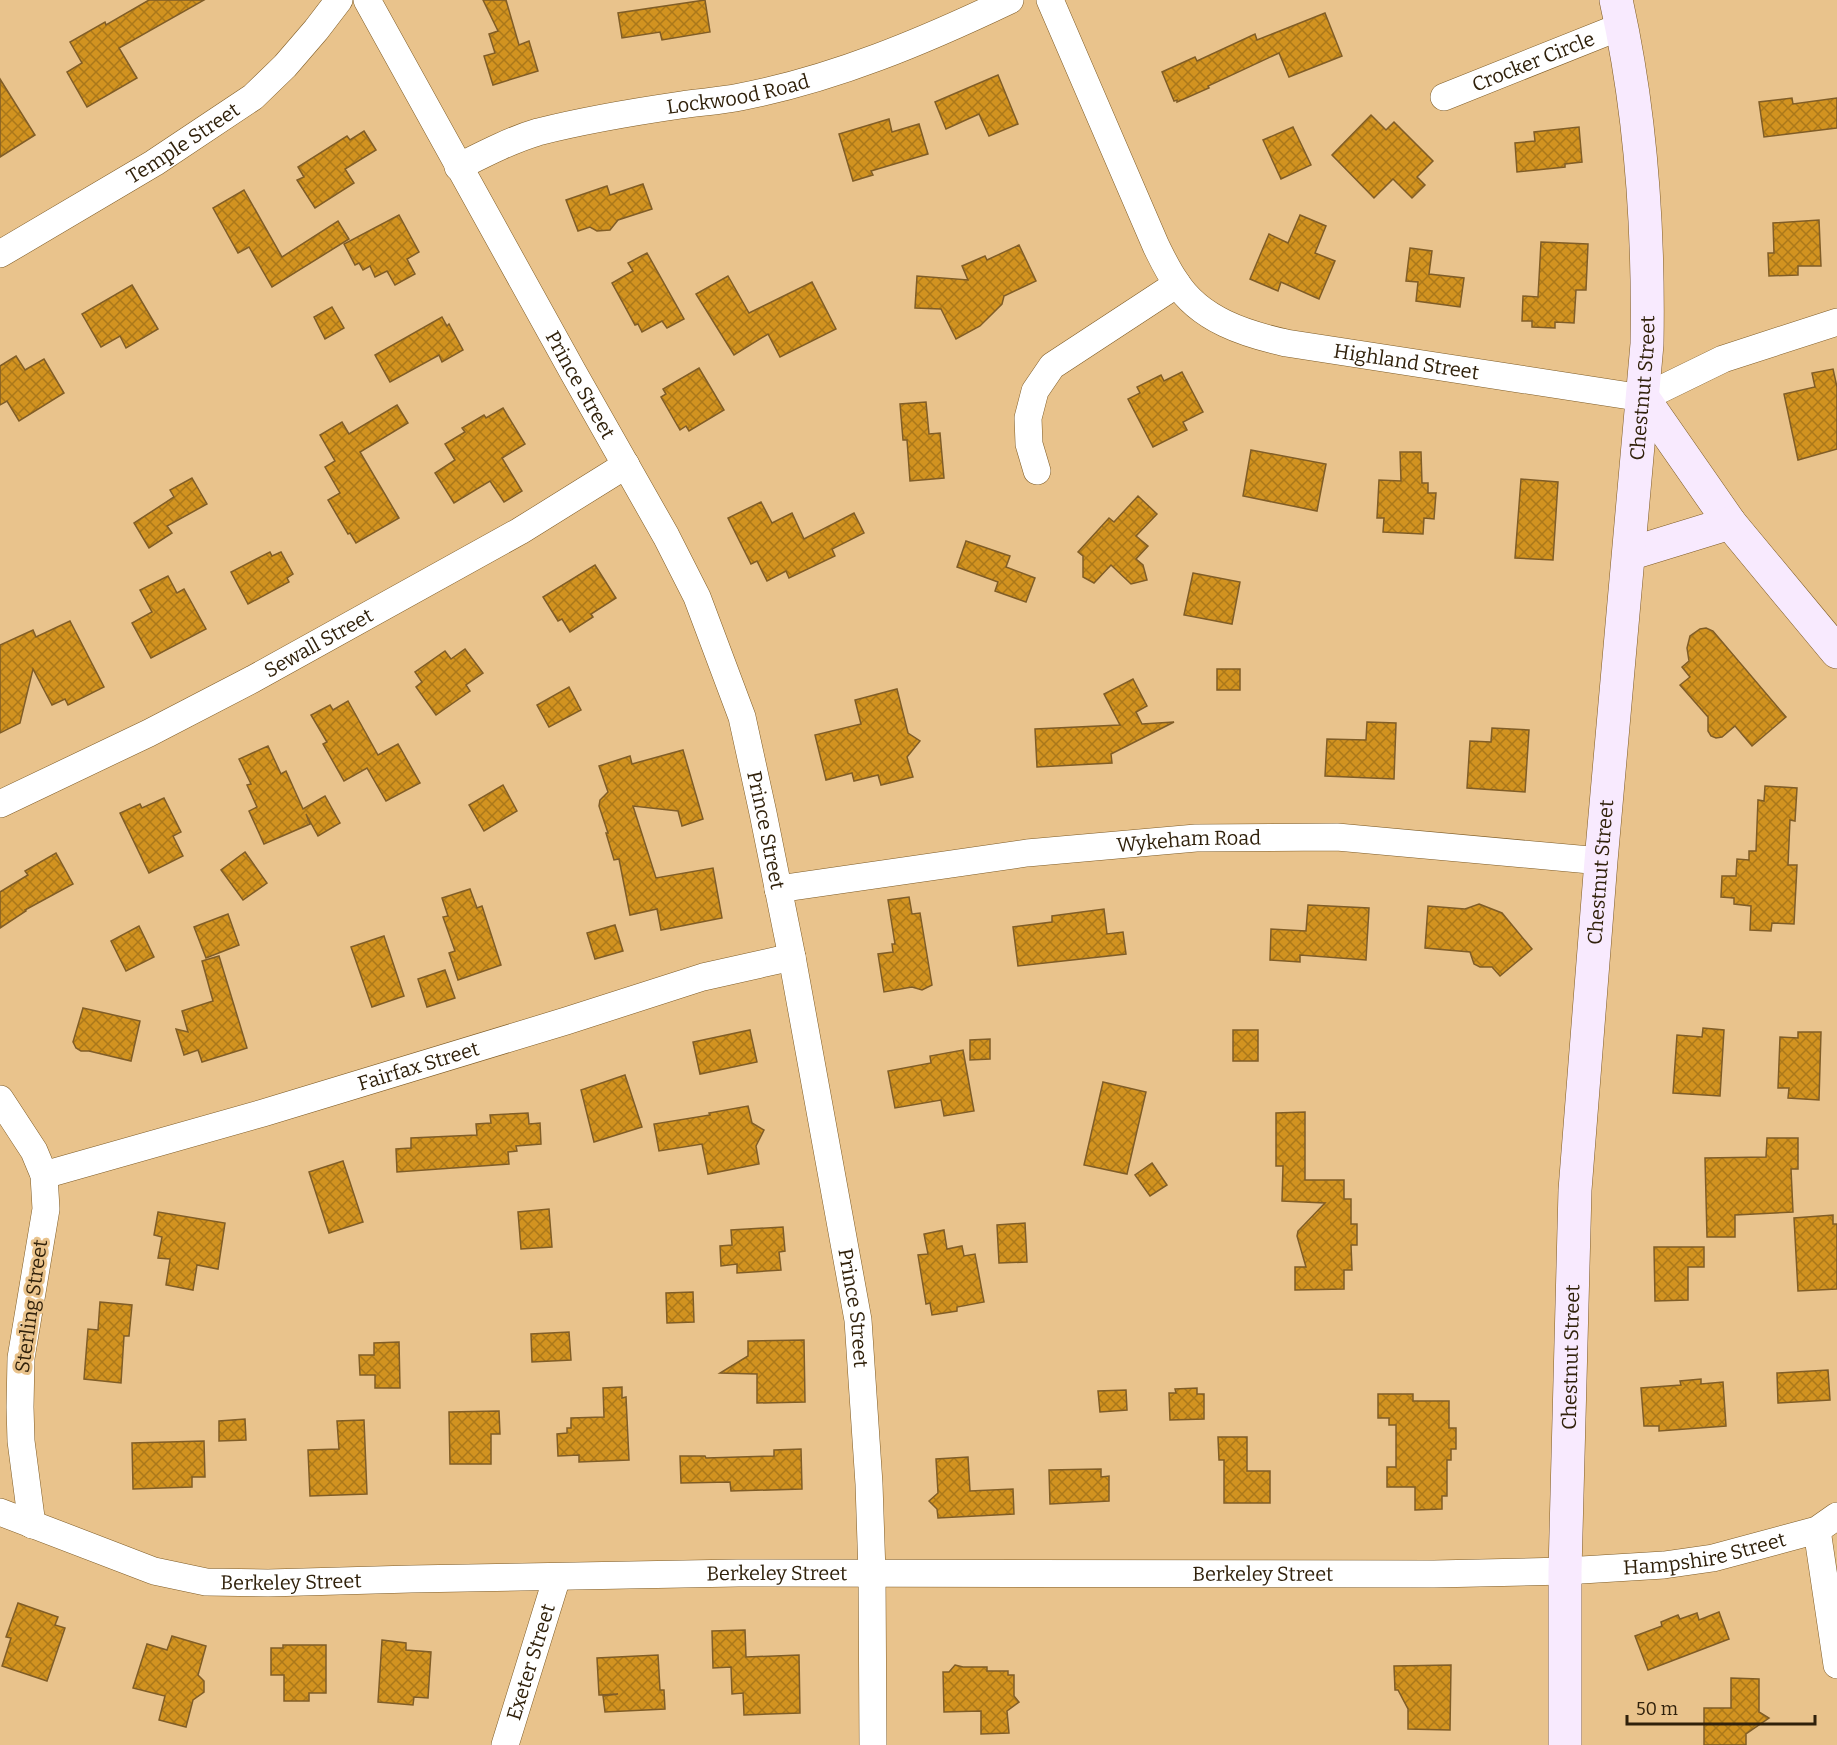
<svg xmlns="http://www.w3.org/2000/svg" width="1837" height="1745" font-family="Bitter,serif">
  <style>
    .building { fill: url(#building-cross-hatch); stroke: #805d27; stroke-width: 1.5 }
    .lines { fill: none; stroke-linecap: round; stroke-linejoin: round }
    .street-casing { stroke: #7e5b25; stroke-width: 28 }
    .secondary-casing { stroke: #7e5b25; stroke-width: 34 }
    .street { stroke: #fff; stroke-width: 27 }
    .secondary { stroke: #f8eafe; stroke-width: 33 }
    .labels { text-anchor: middle; dominant-baseline: central; stroke-width: 6; stroke-linejoin: round; paint-order: stroke }
    .street-label { font-size: 20px; fill: #30210b; stroke: #e9c38c }
  </style>
  <defs>
    <pattern id="building-cross-hatch" width="8" height="8" patternUnits="userSpaceOnUse" patternTransform="scale(1.5)"><rect width="8" height="8" fill="#d29320"/><path d="M0 0l8 8M0 8l8-8" fill="none" stroke="#ab781a"/></pattern>
  </defs>
  <rect width="100%" height="100%" fill="#e9c38c"/>
  <g class="building">
    <polygon points="149,0 204,0 119,48 137,78 87,107 67,72 82,63 70,42 105,22 106,25"/>
    <polygon points="483,0 506,0 519,45 529,41 538,71 493,85 484,56 495,53 489,34 498,31"/>
    <polygon points="705,0 710,32 662,40 660,32 622,38 618,13"/>
    <polygon points="1325,13 1342,56 1289,77 1279,53 1208,86 1209,88 1177,102 1177,100 1174,101 1162,72 1195,57 1197,61 1255,34 1257,40"/>
    <polygon points="998,75 1018,124 989,136 979,114 946,129 935,102"/>
    <polygon points="0,79 35,135 0,157"/>
    <polygon points="1792,98 1793,104 1837,98 1837,128 1764,137 1759,102"/>
    <polygon points="1371,115 1386,130 1394,122 1433,161 1417,177 1425,185 1412,198 1393,179 1374,198 1332,155"/>
    <polygon points="889,119 892,132 919,124 928,154 871,171 873,175 853,181 839,134"/>
    <polygon points="1293,127 1311,165 1281,179 1263,140"/>
    <polygon points="1579,127 1582,162 1565,164 1565,167 1517,172 1515,143 1535,141 1534,132"/>
    <polygon points="364,131 376,150 345,169 354,183 315,208 297,180 304,177 298,167 347,136 350,140"/>
    <polygon points="643,184 652,209 618,220 610,230 597,231 590,227 578,231 566,200 607,186 610,195"/>
    <polygon points="244,190 282,257 338,221 349,239 272,287 249,247 238,253 213,208"/>
    <polygon points="399,215 419,252 407,259 415,274 395,285 387,271 375,277 370,266 363,270 359,263 355,265 344,244"/>
    <polygon points="1300,215 1326,226 1315,253 1335,261 1319,299 1281,282 1278,291 1250,279 1269,234 1288,243"/>
    <polygon points="1819,220 1821,266 1798,266 1798,275 1769,276 1768,253 1774,253 1773,223"/>
    <polygon points="1541,242 1588,244 1586,290 1576,290 1574,323 1555,322 1555,328 1532,327 1532,321 1522,321 1523,296 1538,297"/>
    <polygon points="1019,245 1036,281 1004,296 1002,304 980,326 956,339 941,309 915,308 917,276 968,280 962,266 985,256 987,260"/>
    <polygon points="1410,248 1432,251 1429,274 1464,278 1460,307 1416,301 1418,282 1406,281"/>
    <polygon points="647,253 684,319 667,328 662,321 642,332 638,324 635,325 612,283 633,271 628,263"/>
    <polygon points="728,276 749,313 812,282 836,329 780,357 768,334 734,355 696,294"/>
    <polygon points="132,285 158,329 126,348 120,336 101,347 82,314"/>
    <polygon points="332,307 344,328 325,339 314,317"/>
    <polygon points="442,317 447,326 449,324 463,350 442,362 439,355 390,382 375,355"/>
    <polygon points="16,356 25,370 44,359 64,393 19,421 7,401 0,405 0,366"/>
    <polygon points="699,368 724,410 689,431 686,426 680,430 661,397 666,394 663,389"/>
    <polygon points="1833,369 1837,387 1837,449 1798,460 1784,394 1815,387 1812,373"/>
    <polygon points="1182,372 1203,412 1183,422 1187,430 1153,447 1128,399 1140,393 1137,387 1161,375 1164,381"/>
    <polygon points="926,402 929,434 940,433 944,478 910,481 907,440 903,440 900,404"/>
    <polygon points="397,405 408,423 360,452 399,518 356,543 350,533 348,534 328,500 340,493 325,467 335,461 320,435 342,422 349,434"/>
    <polygon points="503,408 525,444 502,458 522,491 504,502 490,481 454,503 435,473 455,460 445,444 465,432 462,428 484,415 486,418"/>
    <polygon points="1251,450 1326,464 1317,511 1243,496"/>
    <polygon points="1400,452 1421,452 1422,483 1428,483 1428,493 1436,493 1434,519 1424,518 1423,534 1383,532 1384,518 1377,518 1379,480 1401,481"/>
    <polygon points="192,478 207,504 167,526 172,533 149,548 134,523 174,497 170,490"/>
    <polygon points="1521,479 1558,482 1553,560 1515,558"/>
    <polygon points="1138,496 1157,514 1136,536 1148,546 1136,559 1143,565 1147,580 1131,584 1111,565 1094,583 1083,577 1083,556 1078,552 1109,518 1114,522"/>
    <polygon points="761,502 772,523 792,513 804,539 854,513 864,533 832,549 835,556 789,578 786,571 767,581 757,561 751,564 728,518"/>
    <polygon points="966,541 1010,556 1006,567 1035,578 1026,602 995,591 998,582 957,567"/>
    <polygon points="270,552 272,556 281,552 293,574 287,578 289,582 248,604 231,572"/>
    <polygon points="595,565 616,598 591,614 593,617 570,632 562,619 558,621 543,597"/>
    <polygon points="1193,573 1240,582 1232,624 1184,615"/>
    <polygon points="168,576 177,593 184,589 206,629 151,658 132,623 152,612 140,590"/>
    <polygon points="70,621 104,687 68,705 65,699 52,705 33,669 20,723 0,733 0,645 33,630 36,637"/>
    <polygon points="1706,628 1713,631 1786,717 1752,746 1735,726 1722,737 1716,738 1711,736 1708,731 1708,717 1680,685 1690,677 1682,667 1689,661 1687,648 1690,636 1700,629"/>
    <polygon points="465,649 483,673 466,685 470,691 436,715 416,687 422,682 415,672 445,651 451,659"/>
    <rect x="1217" y="669" width="23" height="21"/>
    <polygon points="1133,679 1147,706 1136,712 1142,724 1174,722 1111,754 1112,763 1037,767 1035,729 1120,725 1104,694"/>
    <polygon points="569,687 581,710 549,727 537,705"/>
    <polygon points="897,689 908,733 920,741 907,757 913,777 881,785 878,775 854,781 852,773 826,780 815,735 861,724 855,700"/>
    <polygon points="348,701 378,755 398,744 420,783 386,801 367,768 344,781 323,744 327,742 311,715 330,705 333,710"/>
    <polygon points="1367,722 1396,723 1394,779 1325,776 1327,739 1366,740"/>
    <polygon points="1492,728 1529,730 1525,792 1467,788 1470,741 1491,742"/>
    <polygon points="268,746 281,774 286,771 303,809 325,796 340,823 318,836 306,814 310,824 264,844 249,811 257,807 247,785 251,784 239,759"/>
    <polygon points="683,750 703,819 682,826 678,811 633,806 656,878 713,868 722,918 661,930 657,909 630,915 619,859 614,860 606,833 608,833 599,806 600,800 608,792 599,766 630,756 632,764"/>
    <polygon points="503,785 517,811 484,831 469,805"/>
    <polygon points="1765,786 1797,788 1795,821 1790,820 1788,865 1797,865 1794,924 1772,923 1771,931 1750,930 1751,906 1734,904 1734,898 1721,897 1722,876 1736,876 1737,859 1749,860 1749,851 1756,851 1758,800 1764,801"/>
    <polygon points="164,798 181,832 173,836 183,856 149,873 120,813 140,804 142,808"/>
    <polygon points="245,852 267,883 243,900 221,870"/>
    <polygon points="56,853 73,884 25,910 26,911 0,928 0,892 28,875 25,871"/>
    <polygon points="470,889 477,908 482,906 501,965 458,980 449,953 455,951 443,917 448,916 442,898"/>
    <polygon points="909,897 912,914 920,913 932,985 922,990 912,987 884,992 878,954 893,952 892,944 895,944 888,900"/>
    <polygon points="1479,904 1502,913 1532,949 1500,976 1492,967 1480,967 1474,964 1470,952 1425,948 1428,906 1465,909"/>
    <polygon points="1308,905 1369,908 1366,960 1300,955 1300,962 1270,960 1271,929 1306,931"/>
    <polygon points="1104,909 1107,934 1123,932 1126,954 1018,966 1013,927 1052,922 1052,916"/>
    <polygon points="228,914 239,945 206,958 194,927"/>
    <polygon points="615,925 623,951 595,959 587,933"/>
    <polygon points="139,926 154,957 126,971 111,941"/>
    <polygon points="384,936 404,996 372,1007 351,947"/>
    <polygon points="219,956 247,1048 202,1062 198,1050 184,1055 176,1029 188,1032 182,1011 213,1001 202,961"/>
    <polygon points="445,970 455,998 427,1007 418,979"/>
    <polygon points="83,1008 140,1021 131,1061 89,1051 81,1051 76,1048 73,1042"/>
    <polygon points="1703,1028 1724,1030 1720,1096 1673,1093 1677,1035 1702,1037"/>
    <polygon points="750,1030 757,1062 700,1074 693,1042"/>
    <rect x="1233" y="1030" width="25" height="31"/>
    <polygon points="1798,1032 1821,1032 1819,1100 1788,1098 1789,1088 1778,1088 1780,1037 1798,1038"/>
    <polygon points="990,1039 990,1059 970,1060 970,1040"/>
    <polygon points="963,1050 974,1111 944,1116 941,1100 895,1108 888,1071 931,1063 930,1056"/>
    <polygon points="625,1075 642,1127 594,1142 581,1090"/>
    <polygon points="1103,1082 1146,1092 1127,1174 1084,1165"/>
    <polygon points="748,1106 752,1123 764,1130 756,1146 759,1164 708,1174 702,1144 659,1151 654,1124 710,1115 709,1113"/>
    <polygon points="1305,1112 1305,1180 1344,1180 1344,1199 1351,1199 1351,1224 1357,1224 1357,1245 1351,1245 1352,1270 1344,1270 1344,1289 1295,1290 1295,1267 1306,1267 1297,1236 1298,1231 1325,1203 1282,1201 1283,1166 1276,1166 1276,1113"/>
    <polygon points="528,1113 529,1124 540,1123 541,1144 516,1146 517,1151 508,1152 509,1164 397,1172 396,1149 411,1148 411,1138 477,1135 476,1124 491,1123 490,1115"/>
    <polygon points="1767,1138 1798,1138 1798,1169 1791,1169 1793,1212 1735,1215 1735,1237 1707,1237 1705,1158 1766,1157"/>
    <polygon points="343,1161 363,1222 329,1233 309,1172"/>
    <polygon points="1152,1163 1167,1185 1150,1196 1135,1175"/>
    <polygon points="549,1209 552,1247 521,1249 518,1212"/>
    <polygon points="158,1212 225,1223 218,1269 197,1265 193,1290 166,1285 170,1259 158,1258 162,1237 154,1235"/>
    <polygon points="1833,1215 1833,1224 1837,1224 1837,1289 1798,1291 1794,1218"/>
    <polygon points="1025,1223 1027,1262 999,1263 997,1225"/>
    <polygon points="783,1227 785,1251 779,1252 781,1270 737,1273 737,1264 721,1266 720,1246 732,1245 731,1230"/>
    <polygon points="944,1230 947,1249 962,1246 964,1256 975,1254 984,1302 957,1307 957,1311 932,1315 930,1303 926,1304 918,1255 928,1254 924,1234"/>
    <polygon points="1654,1247 1704,1247 1704,1267 1688,1267 1688,1300 1655,1301"/>
    <polygon points="693,1292 694,1322 667,1323 666,1293"/>
    <polygon points="100,1302 132,1305 129,1336 124,1336 121,1383 84,1379 88,1329 98,1330"/>
    <polygon points="569,1332 571,1360 532,1362 531,1334"/>
    <polygon points="804,1340 805,1402 757,1403 757,1374 720,1373 748,1356 748,1341"/>
    <polygon points="399,1342 400,1388 375,1388 375,1375 360,1375 359,1355 374,1355 374,1343"/>
    <polygon points="1828,1370 1830,1400 1778,1403 1777,1373"/>
    <polygon points="1701,1379 1701,1384 1723,1382 1726,1426 1659,1431 1659,1426 1644,1426 1641,1388 1681,1385 1680,1381"/>
    <polygon points="622,1387 622,1398 626,1397 629,1460 579,1462 579,1455 558,1456 557,1434 567,1433 567,1428 571,1428 571,1418 604,1417 603,1388"/>
    <polygon points="1197,1388 1197,1394 1204,1394 1204,1419 1170,1420 1169,1393 1176,1393 1175,1389"/>
    <polygon points="1126,1390 1127,1410 1100,1412 1098,1391"/>
    <polygon points="1378,1394 1413,1394 1413,1401 1449,1401 1449,1428 1456,1428 1456,1449 1451,1449 1451,1460 1447,1460 1447,1496 1442,1496 1442,1509 1415,1510 1415,1487 1387,1487 1387,1467 1396,1467 1396,1425 1389,1425 1389,1418 1378,1418"/>
    <polygon points="499,1411 500,1434 491,1434 491,1464 450,1464 449,1412"/>
    <polygon points="245,1419 246,1440 219,1441 219,1421"/>
    <polygon points="364,1420 367,1494 310,1496 308,1450 339,1449 337,1421"/>
    <polygon points="1218,1437 1247,1437 1247,1471 1270,1471 1270,1503 1224,1503 1224,1460 1219,1460"/>
    <polygon points="204,1441 205,1477 192,1477 192,1487 133,1489 132,1443"/>
    <polygon points="801,1449 802,1489 731,1491 730,1482 681,1483 680,1456 705,1456 706,1458 774,1456 774,1450"/>
    <polygon points="968,1457 970,1491 1013,1489 1014,1514 938,1518 937,1509 929,1501 938,1493 936,1459"/>
    <polygon points="1101,1469 1101,1477 1109,1476 1109,1501 1050,1504 1049,1470"/>
    <polygon points="18,1603 58,1617 55,1625 65,1628 47,1681 2,1666 11,1638 6,1637"/>
    <polygon points="1719,1612 1729,1639 1648,1670 1635,1636 1662,1626 1661,1622 1678,1615 1680,1619 1697,1613 1699,1620"/>
    <polygon points="745,1630 746,1657 799,1655 800,1713 744,1715 743,1693 732,1694 731,1667 713,1668 712,1631"/>
    <polygon points="172,1636 206,1646 198,1675 204,1681 204,1692 193,1700 186,1727 159,1720 165,1696 133,1688 147,1644 167,1650"/>
    <polygon points="382,1640 406,1643 406,1650 431,1652 428,1698 414,1697 413,1705 378,1702"/>
    <polygon points="283,1645 326,1645 326,1693 309,1693 309,1701 284,1701 284,1675 271,1675 271,1648 283,1648"/>
    <polygon points="658,1655 660,1690 664,1690 665,1709 605,1712 603,1696 618,1694 599,1695 597,1658"/>
    <polygon points="955,1665 963,1667 987,1667 987,1671 1008,1671 1008,1675 1014,1675 1014,1696 1019,1702 1007,1711 1009,1733 981,1734 981,1711 944,1712 943,1672 949,1672"/>
    <polygon points="1451,1665 1450,1730 1408,1729 1408,1709 1398,1690 1395,1690 1394,1666"/>
    <polygon points="1731,1678 1759,1679 1759,1712 1769,1718 1746,1734 1746,1745 1704,1745 1704,1708 1731,1708"/>
  </g>
  <g class="lines">
    <defs>
      <g id="street">
        <path id="s1" d="M 367,0 L 573,372 L 666,536 L 697,597 L 742,717 L 763,813 L 792,957 L 858,1320 L 869,1484 L 872,1573 L 873,1745"/>
        <path id="s2" d="M 1050,0 L 1156,246 C 1162,258 1168,271 1176,282 C 1200,320 1246,334 1286,343 L 1643,398 L 1723,359 L 1837,322"/>
        <path id="s3" d="M 1444,97 L 1622,26"/>
        <path id="s4" d="M 458,167 C 484,154 511,140 538,132 C 585,120 633,112 681,105 C 701,102 721,101 740,97 C 834,79 924,41 1010,0"/>
        <path id="s5" d="M 0,254 L 154,163 L 253,97 L 285,66 L 316,30 L 339,0"/>
        <polyline points="1037,471 1029,444 1028,418 1035,391 1052,366 1177,284"/>
        <path id="s6" d="M 0,804 L 149,733 L 253,679 L 520,531 L 626,465"/>
        <path id="s7" d="M 778,889 L 1027,853 L 1196,838 L 1337,837 L 1601,861"/>
        <polyline points="0,1099 34,1151 44,1175 46,1209 21,1358 20,1407 21,1441 32,1525"/>
        <path id="s8" d="M 44,1175 L 263,1113 L 566,1021 L 703,977 L 792,957"/>
        <path id="s9" d="M 0,1512 L 154,1571 L 206,1582 L 268,1583 L 411,1579 L 738,1573 L 1434,1574 L 1565,1571 L 1664,1565 L 1713,1558 L 1817,1530 L 1837,1516"/>
        <polyline points="1817,1530 1837,1665"/>
        <path id="s10" d="M 505,1745 L 557,1577"/>
      </g>
      <g id="secondary">
        <polyline points="1643,398 1730,523 1837,652"/>
        <polyline points="1629,554 1730,523"/>
        <path id="s11" d="M 1565,1745 L 1565,1571 L 1575,1190 L 1601,861 L 1647,344 C 1649,229 1641,112 1616,0"/>
      </g>
    </defs>
    <use href="#street" class="street-casing"/>
    <use href="#secondary" class="secondary-casing"/>
    <use href="#street" class="street"/>
    <use href="#secondary" class="secondary"/>
  </g>
  <g class="labels">
    <g class="street-label">
      <text stroke="none"><textPath href="#s3" startOffset="96">Crocker Circle</textPath></text>
      <text stroke="none"><textPath href="#s4" startOffset="291">Lockwood Road</textPath></text>
      <text stroke="none"><textPath href="#s5" startOffset="214">Temple Street</textPath></text>
      <text stroke="none"><textPath href="#s2" startOffset="560">Highland Street</textPath></text>
      <text stroke="none"><textPath href="#s1" startOffset="440">Prince Street</textPath></text>
      <text stroke="none"><textPath href="#s11" startOffset="1360">Chestnut Street</textPath></text>
      <text stroke="none"><textPath href="#s6" startOffset="357">Sewall Street</textPath></text>
      <text stroke="none"><textPath href="#s1" startOffset="926">Prince Street</textPath></text>
      <text stroke="none"><textPath href="#s7" startOffset="414">Wykeham Road</textPath></text>
      <text stroke="none"><textPath href="#s11" startOffset="874">Chestnut Street</textPath></text>
      <text stroke="none"><textPath href="#s8" startOffset="390">Fairfax Street</textPath></text>
      <text transform="translate(31 1306) rotate(-82)">Sterling Street</text>
      <text stroke="none"><textPath href="#s1" startOffset="1412">Prince Street</textPath></text>
      <text stroke="none"><textPath href="#s11" startOffset="388">Chestnut Street</textPath></text>
      <text stroke="none"><textPath href="#s9" startOffset="1718">Hampshire Street</textPath></text>
      <text stroke="none"><textPath href="#s9" startOffset="1275">Berkeley Street</textPath></text>
      <text stroke="none"><textPath href="#s9" startOffset="789">Berkeley Street</textPath></text>
      <text stroke="none"><textPath href="#s9" startOffset="303">Berkeley Street</textPath></text>
      <text stroke="none"><textPath href="#s10" startOffset="87">Exeter Street</textPath></text>
    </g>
  </g>
  <path d="M1627 1715v9h188v-9" fill="none" stroke="#30210b" stroke-width="3"/>
  <text x="1636" y="1715" font-size="18" fill="#30210b" stroke="#e9c38c" stroke-width="4.5" paint-order="stroke">50 m</text>
</svg>
